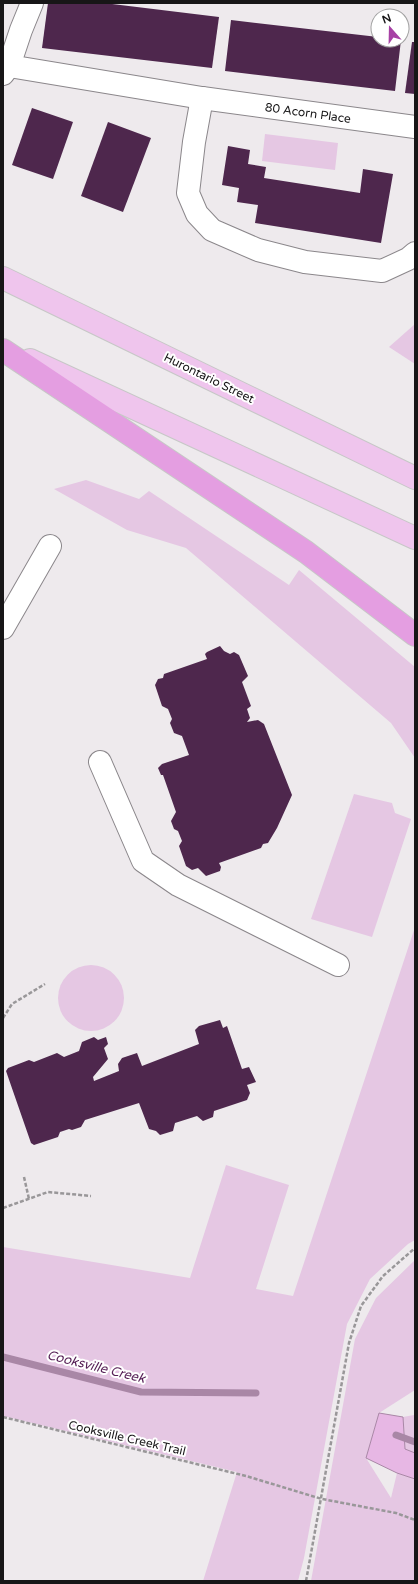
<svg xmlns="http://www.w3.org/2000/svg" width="418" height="1584" font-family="'Varela Round',sans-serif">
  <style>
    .green { fill: #e5c7e3 }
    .water { fill: #e7b7e4; stroke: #a987a6 }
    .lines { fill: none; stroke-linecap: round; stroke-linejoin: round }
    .stream { stroke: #a987a6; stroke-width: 7 }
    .building { fill: #4e274d }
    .minor-casing { stroke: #8b878b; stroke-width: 24 }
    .major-casing { stroke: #c7c7c7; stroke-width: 24 }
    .highway-casing { stroke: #c7c7c7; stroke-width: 24 }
    .path { stroke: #999799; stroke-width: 2.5; stroke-dasharray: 4 2; stroke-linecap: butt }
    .minor { stroke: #fff; stroke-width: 22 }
    .major { stroke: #efc5ed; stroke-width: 22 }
    .highway { stroke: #e49ee1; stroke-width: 22 }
    .labels { text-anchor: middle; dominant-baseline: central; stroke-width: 4; stroke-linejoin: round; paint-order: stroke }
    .street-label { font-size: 12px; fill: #171617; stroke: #fff }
    .water-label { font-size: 13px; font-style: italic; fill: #561f56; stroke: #fff }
  </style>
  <rect width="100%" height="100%" fill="#eeeaed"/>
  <g class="green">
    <polygon points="265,134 338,143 335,170 262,161"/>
    <polygon points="415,324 415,364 389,347"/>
    <polygon points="86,480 139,499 149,491 289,585 299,570 415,667 415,758 391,723 186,548 127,530 54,489"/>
    <polygon points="354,794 392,803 395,813 411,819 372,937 311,919"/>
    <polygon points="415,927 415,1240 408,1244 370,1279 347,1324 304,1558 298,1581 203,1581 237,1472 3,1416 3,1247 190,1278 226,1165 289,1185 256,1289 293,1296"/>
    <circle cx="91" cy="998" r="33"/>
    <polygon points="415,1260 415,1390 379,1413 366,1458 391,1498 397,1473 415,1479 415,1581 311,1581 355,1339 376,1298"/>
    <polygon points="415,1406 415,1453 405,1449 403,1417 414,1415"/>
  </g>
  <polygon class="water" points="379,1413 403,1417 405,1449 415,1453 415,1479 397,1473 366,1458"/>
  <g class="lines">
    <g class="stream">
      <polyline points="3,1357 141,1392 256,1393"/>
      <polyline points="396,1435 415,1442"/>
    </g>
  </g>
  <g class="building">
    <polygon points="48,3 104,3 219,17 212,68 42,48"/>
    <polygon points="231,20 378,37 378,40 401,40 395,91 225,71"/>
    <polygon points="412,42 415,42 415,94 405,93"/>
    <polygon points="32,108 73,122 53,179 12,165"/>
    <polygon points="108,122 151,138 123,212 81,196"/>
    <polygon points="228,146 250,150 248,164 266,167 264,178 360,193 363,169 393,174 381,243 255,223 258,205 237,202 239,188 222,185"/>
    <polygon points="220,646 224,651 230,654 234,652 239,655 248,676 242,682 251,706 247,709 250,718 247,722 258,720 264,724 292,795 277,828 268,843 263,844 261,848 219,863 221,867 220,871 206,876 198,868 192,870 186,866 179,846 182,841 178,831 174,829 171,821 176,812 163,775 161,775 158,768 162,764 189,755 182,736 174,733 170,723 172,719 168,709 162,706 155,685 158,679 163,678 164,674 207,659 205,654 207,652"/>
    <polygon points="220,1020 223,1028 227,1026 242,1069 249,1067 256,1082 247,1085 250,1093 247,1100 214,1111 213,1117 203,1121 197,1116 175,1123 173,1131 160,1135 156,1131 149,1129 139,1103 85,1120 81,1127 72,1130 69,1129 60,1132 58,1137 34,1145 31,1143 6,1071 8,1068 29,1060 34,1062 57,1053 64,1057 79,1051 82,1042 94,1037 98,1040 106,1037 108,1044 104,1048 108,1059 93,1077 94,1081 119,1071 118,1064 122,1058 137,1053 142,1066 199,1044 195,1030 199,1026"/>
  </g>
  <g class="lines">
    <defs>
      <g id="minor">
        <polyline points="9,66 202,98 415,127"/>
        <polyline points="3,74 9,66 21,30 32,3"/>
        <polyline points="202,98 194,142 188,193 197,214 212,230 258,250 305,262 382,271 408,259 415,253"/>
        <polyline points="3,628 50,546"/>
        <polyline points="100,762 143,861 178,885 338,965"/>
      </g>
      <g id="major">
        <polyline points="3,278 415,478"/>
        <polyline points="30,360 415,538"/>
      </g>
      <polyline id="highway" points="3,350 306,552 415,635"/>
    </defs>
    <use href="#minor" class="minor-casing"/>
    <use href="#major" class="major-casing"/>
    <use href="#highway" class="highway-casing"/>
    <g class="path">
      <polyline points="3,1018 12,1004 45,984"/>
      <polyline points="24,1177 29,1199"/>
      <polyline points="3,1208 48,1192 91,1196"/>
      <polyline points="3,1417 246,1476 322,1499 396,1513 415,1520"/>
      <polyline points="306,1581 349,1343 361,1306 383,1276 415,1248"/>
    </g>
    <use href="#minor" class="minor"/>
    <use href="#major" class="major"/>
    <use href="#highway" class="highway"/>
  </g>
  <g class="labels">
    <g class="street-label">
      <text transform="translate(308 113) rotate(8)">80 Acorn Place</text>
      <text transform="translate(209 378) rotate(26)">Hurontario Street</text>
      <text transform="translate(127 1438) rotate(13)">Cooksville Creek Trail</text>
    </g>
    <g class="water-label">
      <text transform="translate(96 1367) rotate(14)">Cooksville Creek</text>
    </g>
  </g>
  <rect width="418" height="1584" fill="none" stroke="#171617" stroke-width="8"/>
  <g transform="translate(390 28) rotate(340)"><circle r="19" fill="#ffffff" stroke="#a2a2a2"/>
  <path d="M0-3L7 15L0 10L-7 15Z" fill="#a741a5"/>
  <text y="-6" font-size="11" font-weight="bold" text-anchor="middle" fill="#171617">N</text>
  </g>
</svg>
